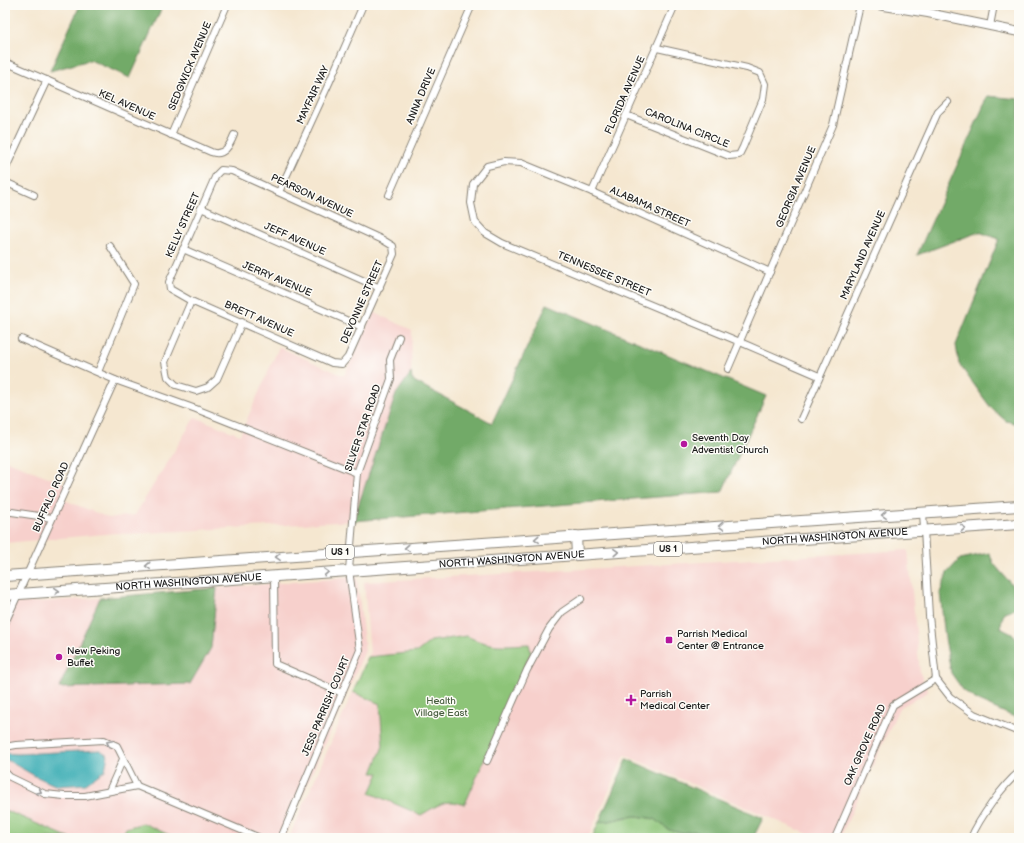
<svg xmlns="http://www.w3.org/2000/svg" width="1024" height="843" font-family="'Balsamiq Sans',sans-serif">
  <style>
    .built { fill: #f7d0cc }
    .green { fill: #8dc478; stroke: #54704a }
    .forest { fill: #72aa68; stroke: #476342 }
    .water { fill: #3caeb5; stroke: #2c6568 }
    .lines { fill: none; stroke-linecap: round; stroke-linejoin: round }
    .minor-casing { stroke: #888276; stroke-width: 8 }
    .tertiary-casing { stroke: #888276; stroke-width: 10 }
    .primary-casing { stroke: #888276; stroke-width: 12 }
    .minor { stroke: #fff; stroke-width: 6 }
    .tertiary { stroke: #fff; stroke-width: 8 }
    .primary { stroke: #fff; stroke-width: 10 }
    .oneway { stroke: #999 }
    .poi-dot { fill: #b5179e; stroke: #fdfcf7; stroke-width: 1.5 }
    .labels { text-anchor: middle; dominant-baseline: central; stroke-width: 3; stroke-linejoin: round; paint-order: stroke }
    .shield { fill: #fdfcf7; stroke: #605f5e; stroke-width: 1 }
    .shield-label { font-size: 9px; font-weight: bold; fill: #1c1c1c }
    .street-label { font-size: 10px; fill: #1c1c1c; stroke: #fdfcf7 }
    .poi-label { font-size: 10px; fill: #1c1c1c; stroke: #fdfcf7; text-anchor: start }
    .park-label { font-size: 10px; fill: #495f41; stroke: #fdfcf7 }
  </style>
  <rect width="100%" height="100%" fill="#fdfcf7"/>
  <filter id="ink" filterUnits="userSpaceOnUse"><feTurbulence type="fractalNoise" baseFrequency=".025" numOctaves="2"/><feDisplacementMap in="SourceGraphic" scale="8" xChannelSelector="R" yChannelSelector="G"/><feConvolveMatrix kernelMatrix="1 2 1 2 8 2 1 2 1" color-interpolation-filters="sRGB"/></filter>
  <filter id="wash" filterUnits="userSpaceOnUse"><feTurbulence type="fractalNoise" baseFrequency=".012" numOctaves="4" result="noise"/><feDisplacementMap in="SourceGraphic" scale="16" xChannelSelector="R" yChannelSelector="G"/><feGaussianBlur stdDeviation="0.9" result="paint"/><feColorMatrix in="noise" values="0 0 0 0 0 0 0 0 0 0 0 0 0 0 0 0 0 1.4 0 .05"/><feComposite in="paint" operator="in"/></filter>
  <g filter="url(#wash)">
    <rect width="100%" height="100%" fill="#f5e7d0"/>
    <g class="built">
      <polygon points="373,312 412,330 411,373 396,394 353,521 130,534 116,533 5,543 5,460 71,486 62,499 109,518 135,515 195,417 240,435 279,347 344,376"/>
      <polygon points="908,550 920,673 928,692 899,708 840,838 817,838 625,755 588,838 289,838 370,653 364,582"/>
      <polygon points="357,577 365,651 284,838 176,838 143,823 126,828 121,838 70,838 5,810 5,757 5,759 13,764 57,786 17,754 5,753 5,604 100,598 60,688 211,648 217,588"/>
    </g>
    <g class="green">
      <path d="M 467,636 C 491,648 503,645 529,644 L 531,652 L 465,804 C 460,805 457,802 452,802 C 442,801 430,810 421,815 L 370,793 L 379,773 L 372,773 L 383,746 L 380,704 L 353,692 L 368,657 L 417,652 L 431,641 Z"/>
      <polygon points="5,810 70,838 5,838"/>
      <path d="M 637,816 L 655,819 L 669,830 L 681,833 L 694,831 L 711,838 L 592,838 L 599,822 C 612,821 624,817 637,816 Z"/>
      <polygon points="143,823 176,838 121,838 126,828"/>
    </g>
    <g class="forest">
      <polygon points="80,5 163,5 130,78 90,60 50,71"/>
      <polygon points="988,96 1019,99 1019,424 1006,421 991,408 959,364 956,345 999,239 979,232 917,255"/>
      <polygon points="547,304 766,396 722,492 353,521 396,394 411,373 412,380 492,423"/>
      <polygon points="989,553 994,564 1019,593 1019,608 1004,612 1000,628 1012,634 1019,642 1019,719 978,701 963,690 951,673 945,638 940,593 947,573 960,559"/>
      <polygon points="217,588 211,648 190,684 59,688 100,598"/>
      <polygon points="627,759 763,818 753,838 711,838 694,831 681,833 669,830 655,819 637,816 626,817 610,821 599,822"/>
    </g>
    <polygon class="water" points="100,750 108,755 105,770 86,784 57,786 35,776 5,759 5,753 17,754"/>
  </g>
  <g filter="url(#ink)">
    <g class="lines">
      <defs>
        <g id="minor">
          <polyline points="990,26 994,5"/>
          <path d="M 5,62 L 211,152 C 224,157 230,145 234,135"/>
          <polyline points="626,115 729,156 739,155 743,147 763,99 765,84 760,73 747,68 657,48"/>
          <polyline points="171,135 227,5"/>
          <polyline points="5,170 47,80"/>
          <polygon points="221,170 232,171 383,240 393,246 394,254 348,357 342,364 332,363 191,301 170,289 169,282 216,175"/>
          <polyline points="5,182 34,195"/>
          <polyline points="279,192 330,81 363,5"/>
          <polyline points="592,192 675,5"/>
          <polyline points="389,195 472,5"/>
          <polyline points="201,208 380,288"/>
          <polyline points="183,249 362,327"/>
          <polyline points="770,272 592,192 521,163 504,162 487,166 473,184 471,203 475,222 485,233 502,243 740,342 819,376"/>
          <polyline points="191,301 165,362 168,377 176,385 196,391 208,387 217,379 242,322"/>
          <polyline points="21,339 115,380 196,409 357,473"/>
          <polyline points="728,369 833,125 860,5"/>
          <polyline points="98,372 134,284 110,246"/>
          <polyline points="801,419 938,112 948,102"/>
          <polyline points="5,511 52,518"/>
          <polyline points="923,512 929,616 936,679 950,697 974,714 1019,732"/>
          <polyline points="274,576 275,664 342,693"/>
          <polyline points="5,623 115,380"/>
          <polyline points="5,747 16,745 104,740 117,746 137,786"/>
          <polyline points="487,761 527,670 549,629 562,612 581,599"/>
          <polyline points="5,772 10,777 45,794 64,796 85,796 137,786 260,838"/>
          <polyline points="109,791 123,759"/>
          <polyline points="281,838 360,650 349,570 357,473 391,379 390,360 399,337"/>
          <polyline points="835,838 893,705 936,679"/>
          <path d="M 971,838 C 979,819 1003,785 1019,772"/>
        </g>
        <polyline id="tertiary" points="878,5 928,13 1019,32"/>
        <g id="primary">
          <polyline points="576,536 577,555"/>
          <polyline points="5,576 1019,506"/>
          <path id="s1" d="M 5,595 L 1019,524"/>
        </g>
      </defs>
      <use href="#minor" class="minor-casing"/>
      <use href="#tertiary" class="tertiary-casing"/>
      <use href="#primary" class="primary-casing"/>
      <use href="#minor" class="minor"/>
      <use href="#tertiary" class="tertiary"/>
      <use href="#primary" class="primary"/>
    </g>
    <defs><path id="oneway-chevron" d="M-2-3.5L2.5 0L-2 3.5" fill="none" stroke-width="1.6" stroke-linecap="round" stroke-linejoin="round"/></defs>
    <g class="oneway">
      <use href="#oneway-chevron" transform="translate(884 515) rotate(176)"/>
      <use href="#oneway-chevron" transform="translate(721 526) rotate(176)"/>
      <use href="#oneway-chevron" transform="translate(963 528) rotate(-4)"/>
      <use href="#oneway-chevron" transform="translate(537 539) rotate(176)"/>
      <use href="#oneway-chevron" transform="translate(407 548) rotate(176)"/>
      <use href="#oneway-chevron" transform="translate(616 552) rotate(-4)"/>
      <use href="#oneway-chevron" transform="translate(278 557) rotate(176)"/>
      <use href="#oneway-chevron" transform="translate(148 566) rotate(176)"/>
      <use href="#oneway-chevron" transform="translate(326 572) rotate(-4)"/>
      <use href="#oneway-chevron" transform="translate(57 591) rotate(-4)"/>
      <use href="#oneway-chevron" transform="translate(109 743) rotate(-155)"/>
      <use href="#oneway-chevron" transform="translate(39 791) rotate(26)"/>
    </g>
  </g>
  <g class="poi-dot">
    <circle cx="684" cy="444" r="4"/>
    <rect x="665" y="636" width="8" height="8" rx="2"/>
    <circle cx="59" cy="657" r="4"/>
    <path d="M629 694h4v4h4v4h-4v4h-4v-4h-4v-4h4z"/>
  </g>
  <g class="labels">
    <g class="shield">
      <rect x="654" y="542" width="28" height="14" rx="3"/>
      <rect x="326" y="545" width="28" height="14" rx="3"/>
    </g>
    <g class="shield-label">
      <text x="668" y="549">US 1</text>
      <text x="340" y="552">US 1</text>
    </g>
    <g class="street-label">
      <text transform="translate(190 66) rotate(-67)">SEDGWICK AVENUE</text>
      <text transform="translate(313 95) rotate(-65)">MAYFAIR WAY</text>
      <text transform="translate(625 95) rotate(-66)">FLORIDA AVENUE</text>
      <text transform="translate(421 96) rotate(-67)">ANNA DRIVE</text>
      <text transform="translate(127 105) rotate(24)">KEL AVENUE</text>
      <text transform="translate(687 128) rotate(22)">CAROLINA CIRCLE</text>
      <text transform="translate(796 187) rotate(-67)">GEORGIA AVENUE</text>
      <text transform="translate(312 196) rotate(25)">PEARSON AVENUE</text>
      <text transform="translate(650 207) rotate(24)">ALABAMA STREET</text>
      <text transform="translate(183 225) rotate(-66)">KELLY STREET</text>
      <text transform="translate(295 239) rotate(24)">JEFF AVENUE</text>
      <text transform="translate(863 255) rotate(-66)">MARYLAND AVENUE</text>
      <text transform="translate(604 274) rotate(23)">TENNESSEE STREET</text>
      <text transform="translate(277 279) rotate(23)">JERRY AVENUE</text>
      <text transform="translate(362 302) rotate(-66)">DEVONNE STREET</text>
      <text transform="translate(259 319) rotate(24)">BRETT AVENUE</text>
      <text transform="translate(363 428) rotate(-71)">SILVER STAR ROAD</text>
      <text transform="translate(51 497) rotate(-66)">BUFFALO ROAD</text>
      <text stroke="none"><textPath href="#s1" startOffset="832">NORTH WASHINGTON AVENUE</textPath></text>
      <text stroke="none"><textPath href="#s1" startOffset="508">NORTH WASHINGTON AVENUE</textPath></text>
      <text stroke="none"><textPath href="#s1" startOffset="184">NORTH WASHINGTON AVENUE</textPath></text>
      <text transform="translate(326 706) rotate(-67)">JESS PARRISH COURT</text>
      <text transform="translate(865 745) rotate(-66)">OAK GROVE ROAD</text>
    </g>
    <g class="poi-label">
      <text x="692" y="438">Seventh Day<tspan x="692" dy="12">Adventist Church</tspan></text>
      <text x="677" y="634">Parrish Medical<tspan x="677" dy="12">Center @ Entrance</tspan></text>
      <text x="67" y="651">New Peking<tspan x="67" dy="12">Buffet</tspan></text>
      <text x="640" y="694">Parrish<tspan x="640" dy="12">Medical Center</tspan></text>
    </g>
    <g class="park-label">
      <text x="441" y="701">Health<tspan x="441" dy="12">Village East</tspan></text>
    </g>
  </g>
  <rect width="1024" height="843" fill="none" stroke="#fdfcf7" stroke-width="20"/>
</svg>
